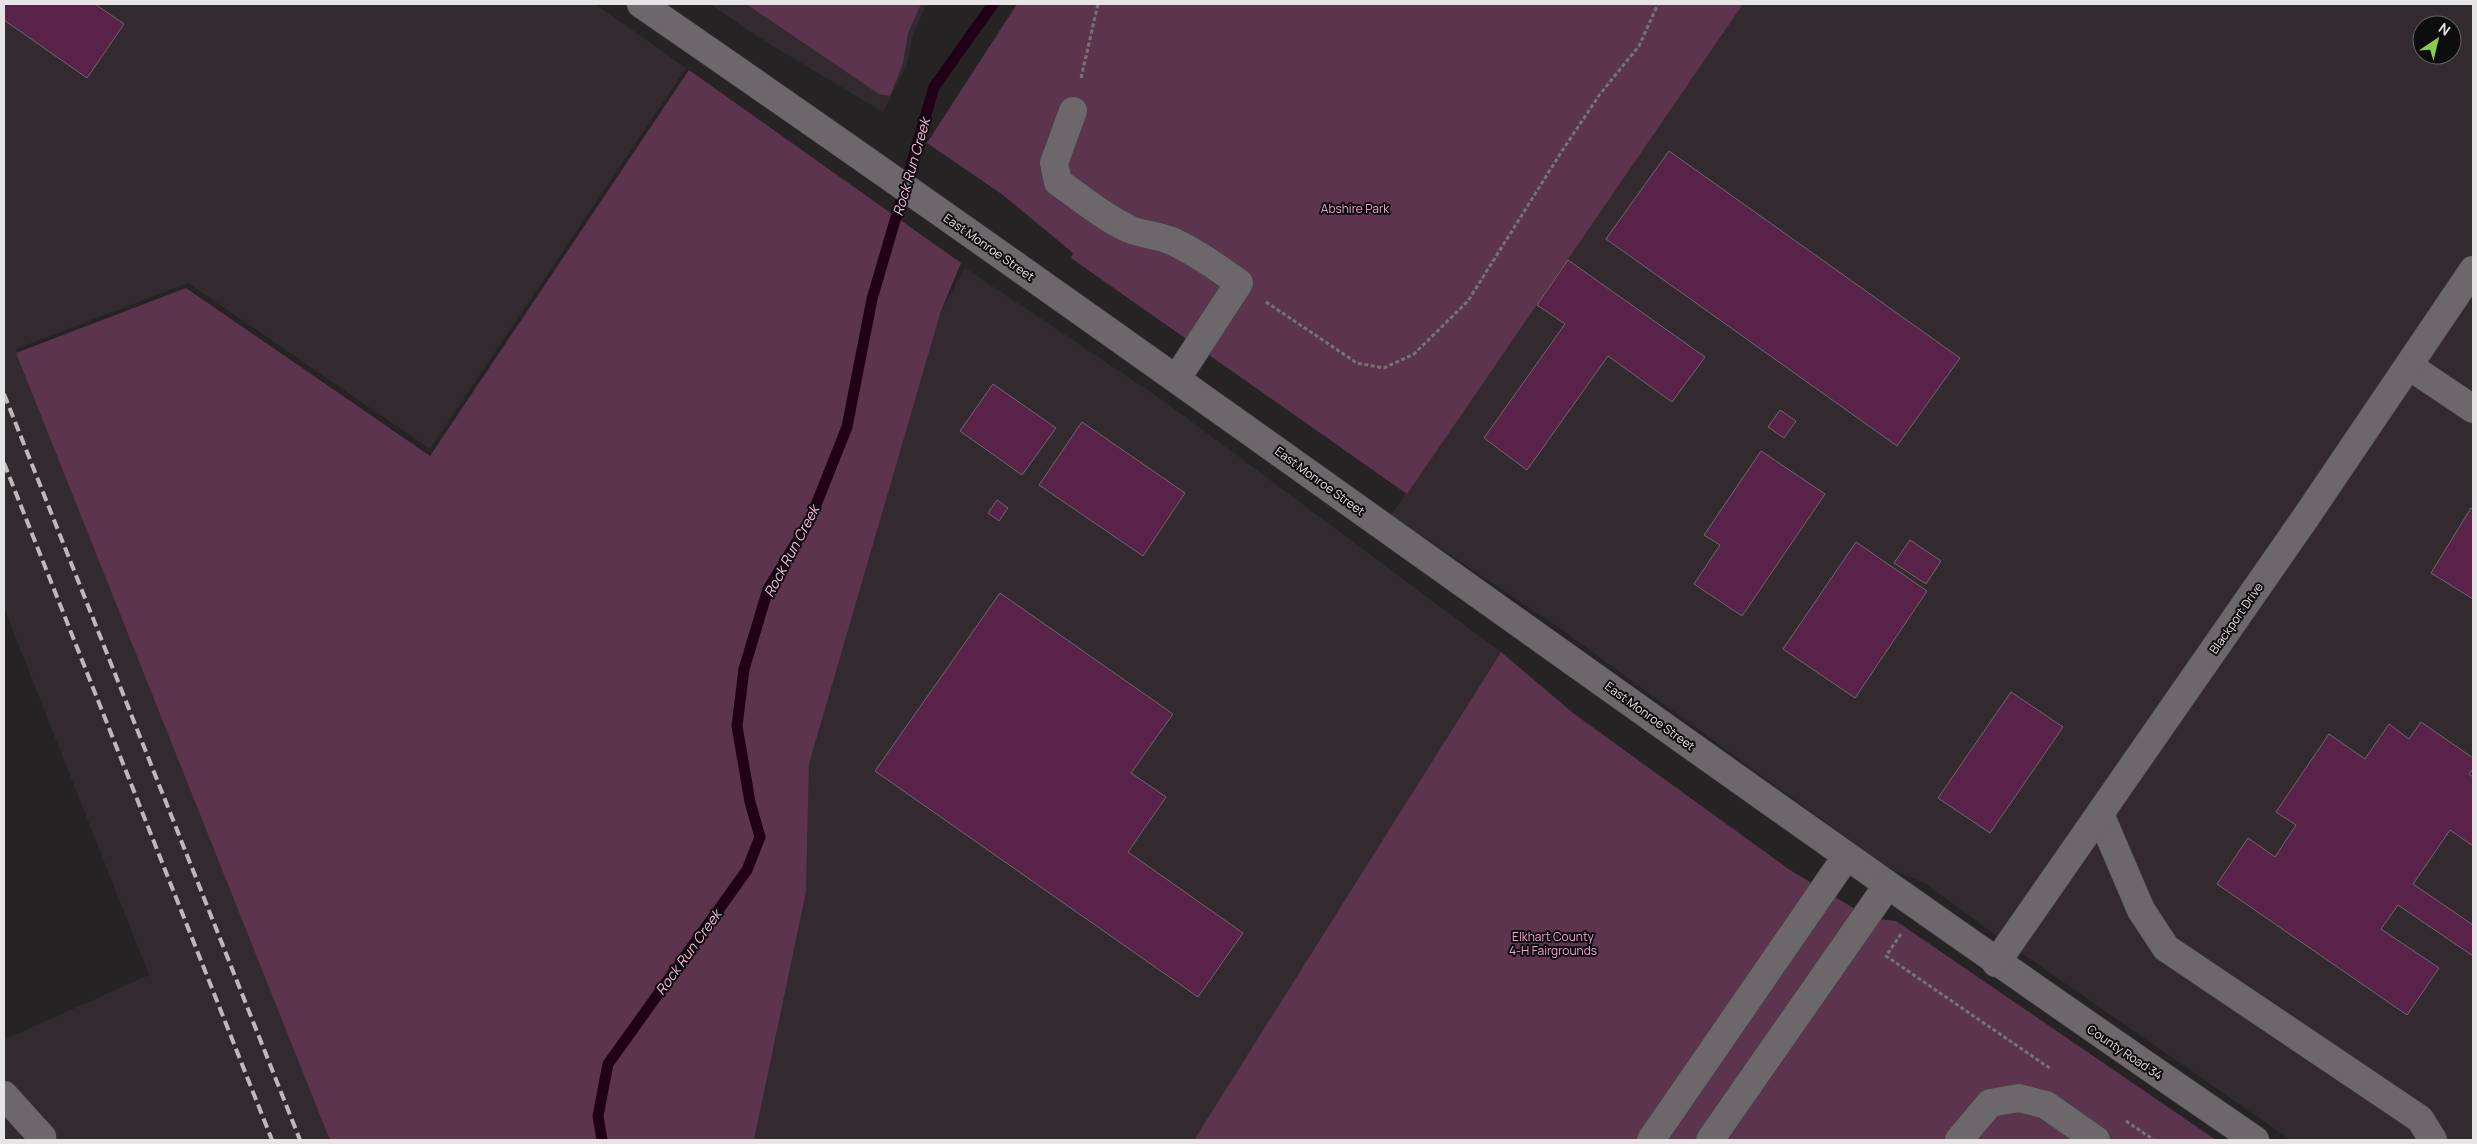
<svg xmlns="http://www.w3.org/2000/svg" width="2477" height="1144" font-family="Manrope,sans-serif">
  <style>
    .built { fill: #332a2f; fill-rule: evenodd }
    .green { fill: #5c344e }
    .lines { fill: none; stroke-linecap: round; stroke-linejoin: round }
    .stream { stroke: #210017; stroke-width: 11 }
    .building { fill: #592248; stroke: #6d696b }
    .minor-casing { stroke: #434042; stroke-width: 29 }
    .path { stroke: #767375; stroke-width: 3; stroke-dasharray: 4 2.5; stroke-linecap: butt }
    .minor { stroke: #6c676a; stroke-width: 28 }
    .rail { stroke: #bcb9bb; stroke-width: 4; stroke-dasharray: 10 5; stroke-linecap: butt }
    .labels { text-anchor: middle; dominant-baseline: central; stroke-width: 4; stroke-linejoin: round; paint-order: stroke }
    .park-label { font-size: 12px; fill: #f79fd8; stroke: #0e0d0e }
    .street-label { font-size: 12px; fill: #e7e4e6; stroke: #0e0d0e }
    .water-label { font-size: 14px; font-style: italic; fill: #feb6e3; stroke: #0e0d0e }
  </style>
  <rect width="100%" height="100%" fill="#262325"/>
  <g class="built">
    <polygon points="4,4 595,4 686,68 430,449 188,283 16,349 331,1140 4,1140 4,1035 8,1038 149,975 4,608"/>
    <polygon points="710,4 931,4 925,8 913,34 907,64 883,112 758,37"/>
    <path d="M 1743,4 L 2473,4 L 2473,1140 L 2291,1140 L 1994,934 L 1928,885 L 1893,870 L 1855,844 L 1561,629 L 1391,515 ZM 2422,25 L 2452,25 L 2452,55 L 2422,55 Z"/>
    <polygon points="965,268 1161,399 1501,652 1194,1140 754,1140 806,892 809,764 941,311"/>
  </g>
  <g class="green">
    <polygon points="746,4 921,4 908,33 903,63 890,96 879,94"/>
    <polygon points="1017,4 1743,4 1407,494 1071,258 1073,253 1003,195 927,143"/>
    <polygon points="689,70 961,263 941,311 809,764 806,892 754,1140 330,1140 16,353 186,288 430,456"/>
    <polygon points="1501,652 1573,713 1790,870 1870,918 1896,921 2216,1140 1194,1140"/>
  </g>
  <g class="lines">
    <polyline class="stream" points="602,1140 598,1116 608,1064 747,870 760,837 750,802 737,726 744,669 768,589 810,520 847,427 872,299 934,87 993,4"/>
  </g>
  <g class="building">
    <polygon points="4,4 95,4 124,24 87,78 4,20"/>
    <polygon points="1669,151 1960,358 1897,446 1606,239"/>
    <polygon points="1568,260 1705,357 1672,402 1608,356 1527,470 1484,438 1565,324 1537,305"/>
    <polygon points="993,384 1056,428 1022,475 960,431"/>
    <polygon points="1780,410 1796,421 1784,438 1768,427"/>
    <polygon points="1082,422 1185,493 1143,556 1039,485"/>
    <polygon points="1761,451 1825,494 1742,616 1694,584 1720,545 1704,535"/>
    <polygon points="997,500 1008,508 999,521 988,513"/>
    <polygon points="2471,508 2473,509 2473,599 2431,573"/>
    <polygon points="1910,540 1941,561 1926,584 1894,563"/>
    <polygon points="1856,542 1927,591 1855,698 1783,649"/>
    <polygon points="1000,593 1173,714 1131,773 1166,797 1128,852 1243,933 1198,997 875,771"/>
    <polygon points="2011,692 2063,727 1990,833 1938,798"/>
    <polygon points="2421,722 2473,758 2473,769 2469,774 2473,777 2473,846 2450,830 2413,884 2473,925 2473,956 2398,905 2381,929 2439,968 2407,1015 2217,884 2248,838 2275,857 2296,825 2276,812 2329,734 2365,759 2389,724 2409,739"/>
  </g>
  <g class="lines">
    <defs>
      <g id="minor">
        <path d="M 641,4 C 1183,377 1712,768 2255,1140"/>
        <path d="M 1073,111 L 1054,163 L 1058,182 C 1081,198 1103,217 1129,229 C 1143,235 1159,235 1174,242 C 1197,253 1218,268 1239,283 L 1177,378"/>
        <polyline points="2409,366 2473,409"/>
        <polyline points="2100,814 2141,910 2166,948 2420,1119 2433,1140"/>
        <polyline points="1996,963 2306,517 2473,270"/>
        <polyline points="4,1095 42,1137 41,1140"/>
        <polyline points="1651,1140 1846,857"/>
        <polyline points="1710,1140 1887,886"/>
        <polyline points="1959,1140 1990,1103 2019,1098 2046,1105 2096,1140"/>
      </g>
    </defs>
    <use href="#minor" class="minor-casing"/>
    <g class="path">
      <polyline points="1081,78 1098,4"/>
      <polyline points="1266,302 1357,363 1384,368 1414,354 1468,301 1562,151 1600,94 1639,46 1658,4"/>
      <polyline points="1901,934 1886,956 2051,1069"/>
      <polyline points="2126,1121 2154,1140"/>
    </g>
    <use href="#minor" class="minor"/>
    <g class="rail">
      <polyline points="4,394 300,1140"/>
      <polyline points="4,463 272,1140"/>
    </g>
  </g>
  <g class="labels">
    <g class="park-label">
      <text x="1355" y="208">Abshire Park</text>
      <text x="1553" y="936">Elkhart County<tspan x="1553" dy="14">4-H Fairgrounds</tspan></text>
    </g>
    <g class="street-label">
      <text transform="translate(989 247) rotate(35)">East Monroe Street</text>
      <text transform="translate(1320 481) rotate(36)">East Monroe Street</text>
      <text transform="translate(2236 618) rotate(-55)">Blackport Drive</text>
      <text transform="translate(1650 716) rotate(36)">East Monroe Street</text>
      <text transform="translate(2125 1052) rotate(34)">County Road 34</text>
    </g>
    <g class="water-label">
      <text transform="translate(911 167) rotate(-74)">Rock Run Creek</text>
      <text transform="translate(791 551) rotate(-62)">Rock Run Creek</text>
      <text transform="translate(688 952) rotate(-54)">Rock Run Creek</text>
    </g>
  </g>
  <rect width="2477" height="1144" fill="none" stroke="#e7e4e6" stroke-width="10"/>
  <g transform="translate(2437 40) rotate(35)"><circle r="24" fill="#0e0d0e" stroke="#656364"/>
  <path d="M0-4L9 19L0 12L-9 19Z" fill="#8cce45"/>
  <text y="-8" font-size="14" font-weight="bold" text-anchor="middle" fill="#e7e4e6">N</text>
  </g>
</svg>
